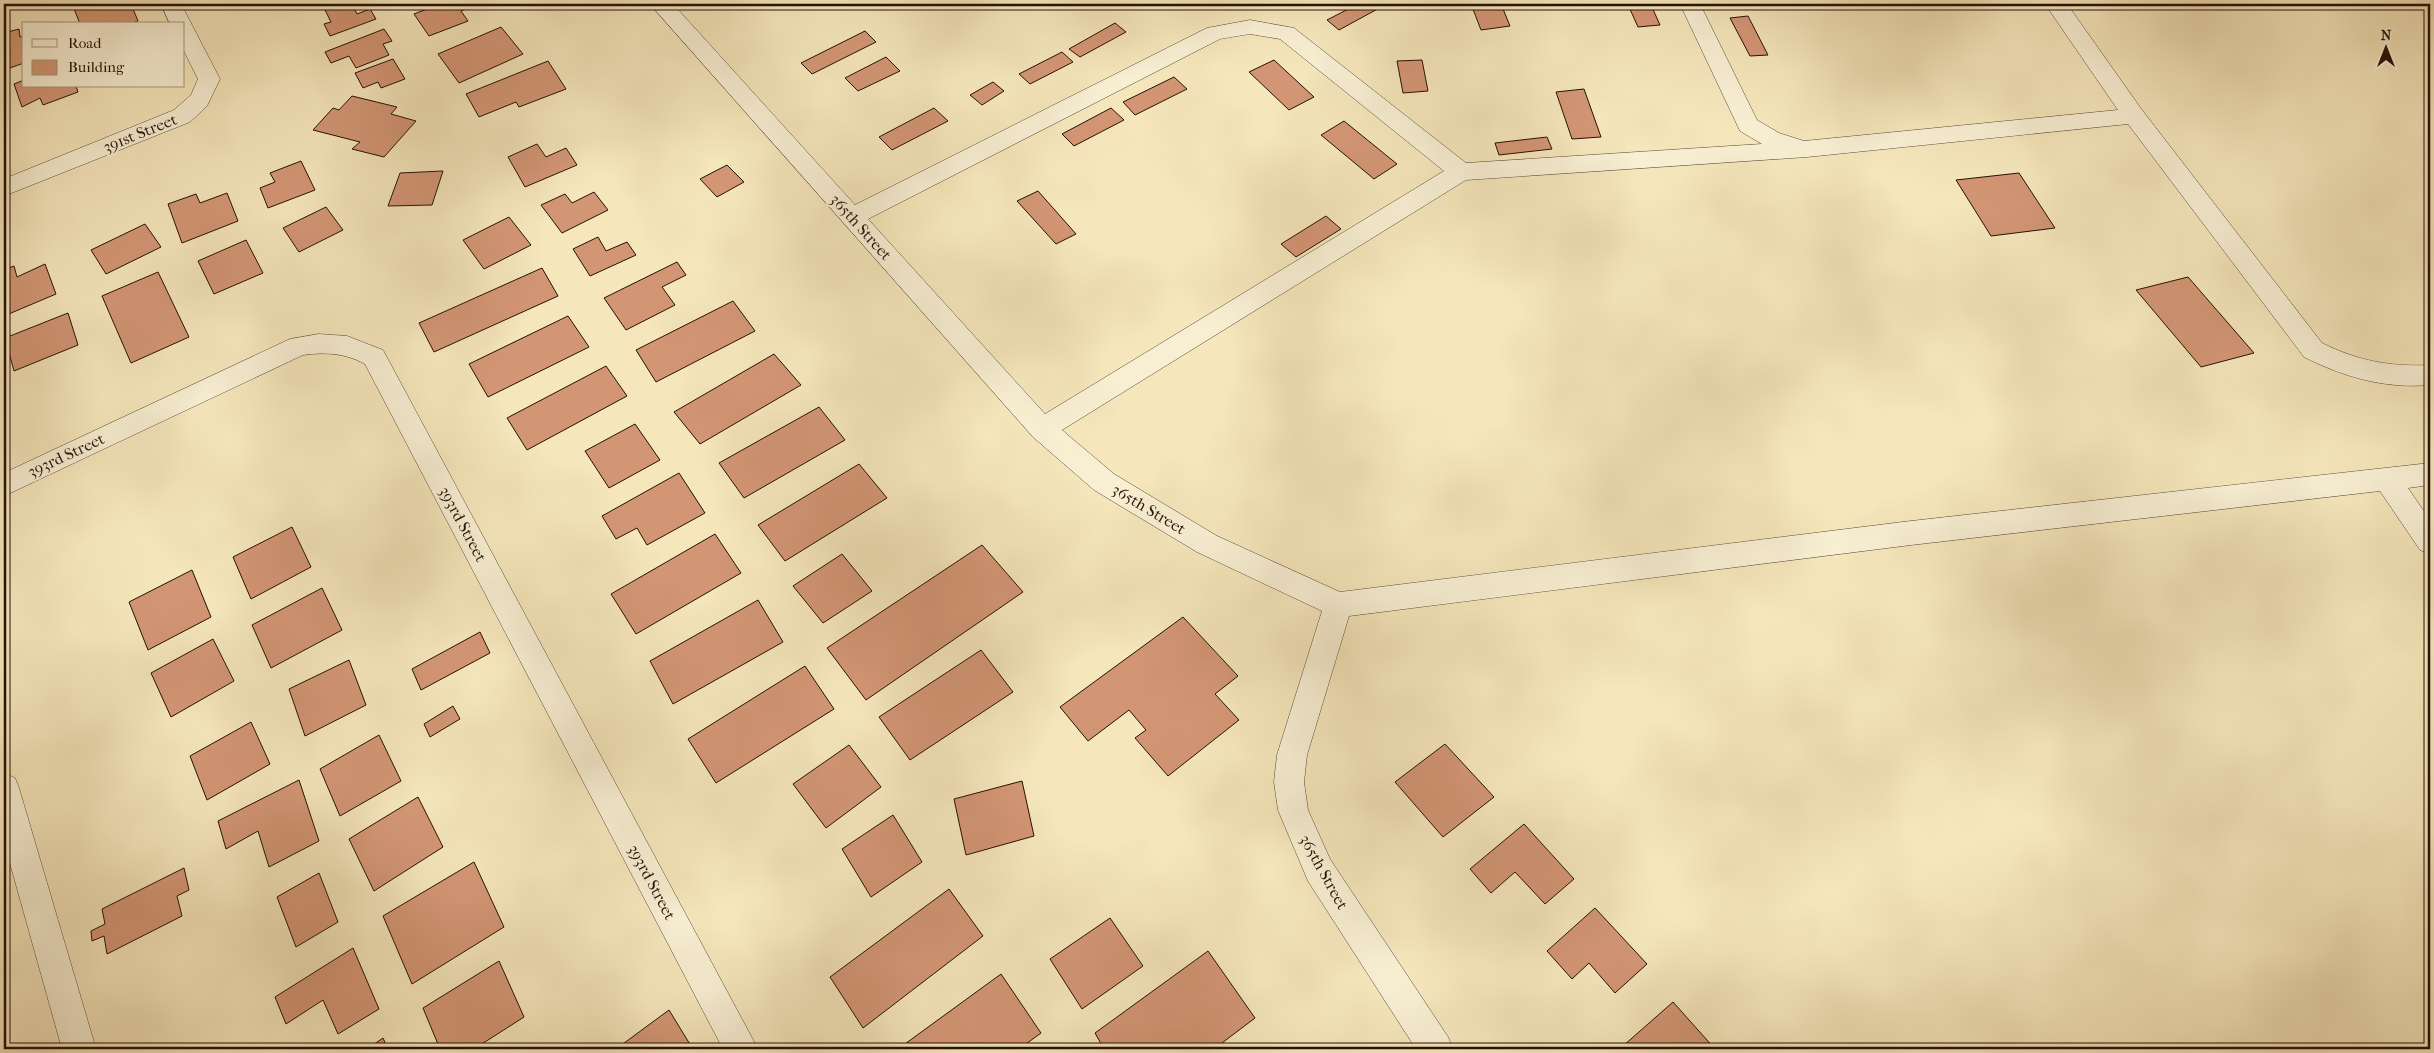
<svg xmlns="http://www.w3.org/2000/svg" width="2434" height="1053" font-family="'IM FELL French Canon',serif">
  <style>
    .building { fill: #d39675; stroke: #251004 }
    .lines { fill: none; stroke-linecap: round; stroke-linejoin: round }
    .minor-casing { stroke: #594632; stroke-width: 1 }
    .minor { fill: #f8efd3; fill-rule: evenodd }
    .labels { text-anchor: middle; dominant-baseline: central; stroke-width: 4; stroke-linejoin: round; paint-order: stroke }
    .street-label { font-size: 16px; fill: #251004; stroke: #f8efd3 }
  </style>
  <rect width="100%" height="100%" fill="#f5e6bb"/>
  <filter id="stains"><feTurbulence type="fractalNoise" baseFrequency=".004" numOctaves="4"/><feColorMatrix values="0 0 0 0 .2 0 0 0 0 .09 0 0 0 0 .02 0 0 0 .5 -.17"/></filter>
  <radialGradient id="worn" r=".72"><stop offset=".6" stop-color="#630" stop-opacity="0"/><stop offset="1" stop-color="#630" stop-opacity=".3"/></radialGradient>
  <g class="building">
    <polygon points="80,4 131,4 138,21 129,24 80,24 73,6"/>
    <polygon points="337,4 352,4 357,14 370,9 376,19 330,36 324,24 331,22 324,8"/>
    <polygon points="440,4 478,4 461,11 468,21 429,36 414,14"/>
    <polygon points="1358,4 1380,4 1383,6 1339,30 1327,20"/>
    <polygon points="1471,4 1501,4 1510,26 1481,30"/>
    <polygon points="1742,4 1787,4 1744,8"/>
    <polygon points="1651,5 1660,25 1638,27 1629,7"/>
    <polygon points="1748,16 1768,55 1750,56 1730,18"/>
    <polygon points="1115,23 1126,32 1080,57 1069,49"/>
    <polygon points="501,27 523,54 459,83 438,54"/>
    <polygon points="19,29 20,37 24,36 24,63 4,70 4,33"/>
    <polygon points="384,29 392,41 383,44 389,55 356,68 349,56 331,63 325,52"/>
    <polygon points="865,31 876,42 812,74 801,63"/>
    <polygon points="1062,52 1073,62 1030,84 1019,74"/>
    <polygon points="886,57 900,71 858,91 845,78"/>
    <polygon points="393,59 405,79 381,88 378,82 363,88 355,73"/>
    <polygon points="1274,60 1314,97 1289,110 1249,72"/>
    <polygon points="1422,60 1428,91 1403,93 1397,61"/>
    <polygon points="548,61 566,89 519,107 516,102 479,117 466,94"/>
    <polygon points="1174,77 1187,89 1135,115 1123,102"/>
    <polygon points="24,80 24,86 76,86 78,92 43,105 40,98 22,107 14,84"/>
    <polygon points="993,82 1004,91 982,105 970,95"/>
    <polygon points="1584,89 1601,137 1572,139 1556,92"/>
    <polygon points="352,96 397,107 391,114 416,121 384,157 352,149 360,142 313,130 333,108 339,110"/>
    <polygon points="934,108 948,121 892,150 879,137"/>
    <polygon points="1111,108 1124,120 1074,146 1062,134"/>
    <polygon points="1344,121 1397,164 1374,179 1321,135"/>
    <polygon points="1547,137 1552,149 1499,155 1495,143"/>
    <polygon points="537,144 546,157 566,148 577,165 525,187 508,157"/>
    <polygon points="301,161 315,190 268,208 260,188 275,182 270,173"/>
    <polygon points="727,165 744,182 717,197 700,179"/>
    <polygon points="443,171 432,205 388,206 400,173"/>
    <polygon points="2019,173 2055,228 1991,236 1956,180"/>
    <polygon points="1038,191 1076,234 1056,244 1017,201"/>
    <polygon points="594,192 608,210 562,233 541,205 565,194 572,203"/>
    <polygon points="227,193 238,221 182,243 168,204 196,194 200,203"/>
    <polygon points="326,207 343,230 299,252 283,228"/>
    <polygon points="1326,216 1341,229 1296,257 1281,244"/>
    <polygon points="509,217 531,245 484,269 463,240"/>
    <polygon points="145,224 161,247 106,274 91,250"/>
    <polygon points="598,237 606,251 627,242 636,255 590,276 573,249"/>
    <polygon points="246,240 263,273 214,294 198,261"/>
    <polygon points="677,262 686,275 662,287 675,305 626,330 604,298"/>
    <polygon points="45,264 56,294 4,316 4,270 14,266 17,277"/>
    <polygon points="542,268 558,296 434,352 419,323"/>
    <polygon points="158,272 189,337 131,363 102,296"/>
    <polygon points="2188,277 2254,353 2201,367 2136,290"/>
    <polygon points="733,301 755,331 656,382 636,350"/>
    <polygon points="68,313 78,345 14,371 5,338"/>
    <polygon points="568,316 589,347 488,397 469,364"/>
    <polygon points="774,354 801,385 700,444 674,412"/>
    <polygon points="606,366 627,396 527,450 507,418"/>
    <polygon points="819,407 845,440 744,498 719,463"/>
    <polygon points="635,424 660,460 609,488 585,451"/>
    <polygon points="859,464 887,498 785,561 758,525"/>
    <polygon points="679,473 705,513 647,545 637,528 616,539 602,516"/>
    <polygon points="292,527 311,567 251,599 233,557"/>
    <polygon points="715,534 741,573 636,634 611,594"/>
    <polygon points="982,545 1023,592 866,700 827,648"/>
    <polygon points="842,554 872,591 823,623 793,586"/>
    <polygon points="192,570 211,617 148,650 129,602"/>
    <polygon points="322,588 342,630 271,668 252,625"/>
    <polygon points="758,600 783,642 673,704 650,661"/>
    <polygon points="1183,617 1238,676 1215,694 1239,720 1168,776 1135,738 1146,730 1129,710 1088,741 1060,707"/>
    <polygon points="480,632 490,653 421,690 412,669"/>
    <polygon points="213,639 234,681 171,717 151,673"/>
    <polygon points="981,650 1013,692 910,760 879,717"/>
    <polygon points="349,660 366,705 305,736 289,689"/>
    <polygon points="805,666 834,709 716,783 688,739"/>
    <polygon points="453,706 460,719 430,737 424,724"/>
    <polygon points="251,722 270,764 207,800 190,756"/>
    <polygon points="379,735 401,781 340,816 320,769"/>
    <polygon points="1445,744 1494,797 1443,837 1395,782"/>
    <polygon points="849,745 881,787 826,828 793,784"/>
    <polygon points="299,780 319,841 269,867 258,831 226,849 218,821"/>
    <polygon points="1022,781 1034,836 966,855 954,799"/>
    <polygon points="418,797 443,847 374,891 349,839"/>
    <polygon points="893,815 922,862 871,897 842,849"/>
    <polygon points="1524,824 1574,879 1545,904 1515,872 1491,893 1470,869"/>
    <polygon points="474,862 504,927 412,984 383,916"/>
    <polygon points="184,868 189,890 177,896 182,916 107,954 104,936 92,941 91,931 105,924 102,909"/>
    <polygon points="319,873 338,922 296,947 277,897"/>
    <polygon points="949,889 983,936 863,1028 830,977"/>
    <polygon points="1595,908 1647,964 1615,993 1589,963 1572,979 1547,951"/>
    <polygon points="1110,918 1143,966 1082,1009 1050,959"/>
    <polygon points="353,948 379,1009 338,1034 323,1000 286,1024 275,997"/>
    <polygon points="1208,951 1255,1018 1214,1049 1104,1049 1095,1033"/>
    <polygon points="499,961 524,1017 474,1049 440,1049 423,1008"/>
    <polygon points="1001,974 1041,1033 1019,1049 898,1049"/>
    <polygon points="1673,1002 1715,1049 1626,1049 1623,1046"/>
    <polygon points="669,1010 691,1046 687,1049 616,1049"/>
    <polygon points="383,1038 388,1049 367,1049"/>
  </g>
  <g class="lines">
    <defs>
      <g id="minor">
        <polygon points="161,4 181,4 220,79 207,106 190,122 4,196 4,179 174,110 191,95 198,79 184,51 184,24 170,24"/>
        <path d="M 650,4 L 673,4 L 855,205 L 1207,28 L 1250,20 L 1294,28 L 1466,163 L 1762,144 L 1740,131 L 1680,4 L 1700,4 L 1757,120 L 1779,133 L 1804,141 L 2118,110 L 2045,4 L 2067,4 L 2142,110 L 2322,343 C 2358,361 2391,367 2430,365 L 2430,385 C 2385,389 2344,377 2304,357 L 2128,124 L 1807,157 L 1466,180 L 1062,430 L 1114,474 L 1217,536 L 1340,592 L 1911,521 L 2430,463 L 2430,485 L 2408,488 L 2430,520 L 2430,554 L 2420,550 L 2380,491 L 1911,545 L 1349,616 L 1307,755 L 1304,782 L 1308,810 L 1330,859 L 1448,1037 L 1453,1049 L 1416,1049 L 1308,881 L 1278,810 L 1274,782 L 1277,755 L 1322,611 L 1197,552 L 1094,490 L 1033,437 ZM 1250,34 L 1280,39 L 1444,171 L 1045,414 L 868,219 L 1220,39 Z"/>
        <path d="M 319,334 L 347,336 L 383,350 L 758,1049 L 723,1049 L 365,364 C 345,353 326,352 303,355 L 4,496 L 4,473 L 290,339 Z"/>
        <polygon points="4,773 15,778 19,788 96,1049 62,1049 4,842"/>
      </g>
    </defs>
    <use href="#minor" class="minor-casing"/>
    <use href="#minor" class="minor"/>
  </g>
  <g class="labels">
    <g class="street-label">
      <text transform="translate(140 133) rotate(-22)">391st Street</text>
      <text transform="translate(861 227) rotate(48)">365th Street</text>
      <text transform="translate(66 455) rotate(-25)">393rd Street</text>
      <text transform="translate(1149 509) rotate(31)">365th Street</text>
      <text transform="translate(463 524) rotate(62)">393rd Street</text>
      <text transform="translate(1324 872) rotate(61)">365th Street</text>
      <text transform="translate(652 882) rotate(62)">393rd Street</text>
    </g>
  </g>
  <rect width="2434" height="1053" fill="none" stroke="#f5e6bb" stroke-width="20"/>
  <rect x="5" y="5" width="2424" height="1043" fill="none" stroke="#251004" stroke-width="2.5"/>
  <rect x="10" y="10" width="2414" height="1033" fill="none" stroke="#251004"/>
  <rect x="22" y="22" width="162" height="65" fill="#f8efd3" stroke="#a49680"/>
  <rect x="32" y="39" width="25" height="8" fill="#f8efd3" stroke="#a49680"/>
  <text x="68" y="48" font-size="15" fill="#251004">Road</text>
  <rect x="32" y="60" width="25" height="15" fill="#d39675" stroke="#a49680"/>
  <text x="68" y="72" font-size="15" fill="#251004">Building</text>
  <g transform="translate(2386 48)" stroke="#f8efd3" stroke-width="4" paint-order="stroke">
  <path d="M0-4L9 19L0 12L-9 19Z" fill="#251004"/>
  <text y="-8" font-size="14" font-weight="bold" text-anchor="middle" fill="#251004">N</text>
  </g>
  <rect width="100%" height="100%" filter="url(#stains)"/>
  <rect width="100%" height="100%" fill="url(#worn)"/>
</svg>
